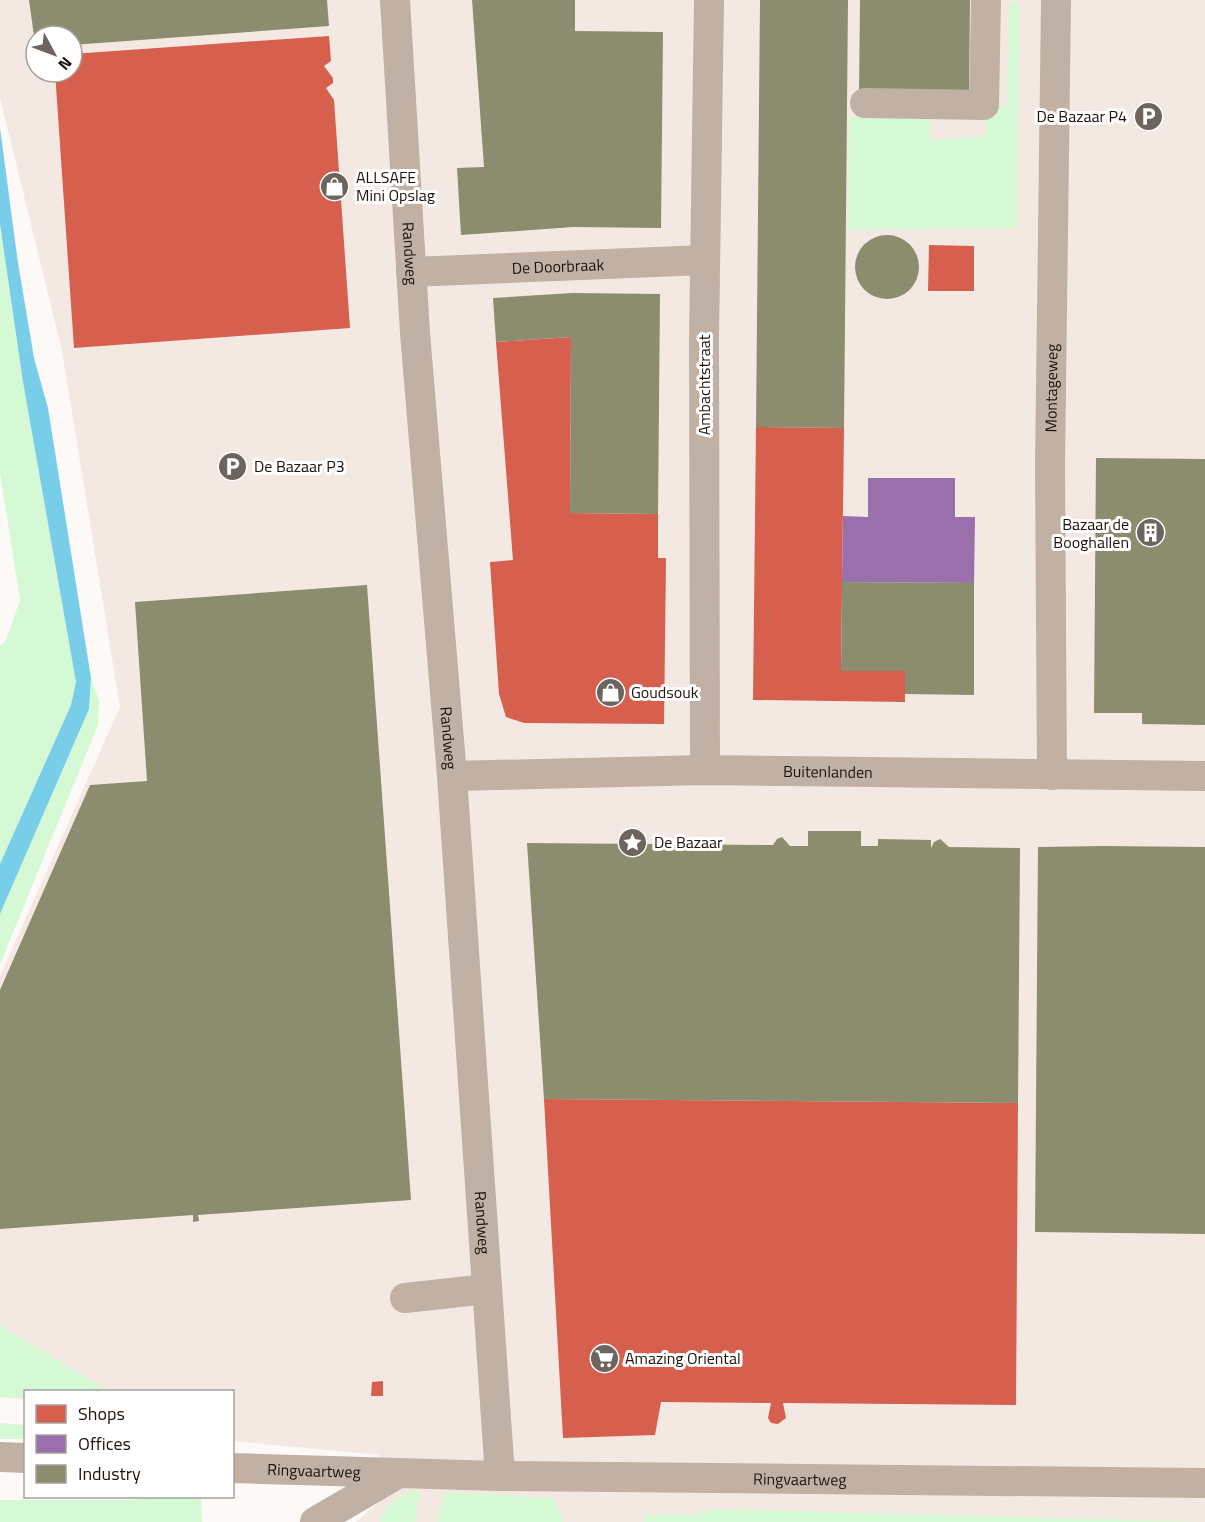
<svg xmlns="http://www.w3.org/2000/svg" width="1205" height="1522" font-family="'Titillium Web',sans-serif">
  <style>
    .built { fill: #f4e9e2; fill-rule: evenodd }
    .green { fill: #d6f9d5 }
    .water { fill: #78cee9 }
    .shops { fill: #d6604d }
    .offices { fill: #9970ab }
    .industry { fill: #8c8c6e }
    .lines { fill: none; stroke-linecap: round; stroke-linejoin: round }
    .minor { stroke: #c0b1a4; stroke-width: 30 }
    .labels { text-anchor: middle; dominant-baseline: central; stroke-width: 6; stroke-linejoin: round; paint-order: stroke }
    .poi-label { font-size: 16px; fill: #1e130b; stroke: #fff; text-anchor: start }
    .street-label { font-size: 16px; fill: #1e130b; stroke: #fff }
  </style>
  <rect width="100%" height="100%" fill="#fcf9f6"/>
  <path class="built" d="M 0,0 L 1205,0 L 1205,1522 L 356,1522 L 379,1502 L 379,1455 L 233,1441 L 232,1392 L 59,1391 L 0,1355 L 0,976 L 120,707 L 62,351 L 0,98 ZM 36,36 L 72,36 L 72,72 L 36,72 Z"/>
  <g class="green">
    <polygon points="1016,1 1020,8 1017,228 848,230 849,117 931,115 930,140 986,136 986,115 1007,104 1009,9 1011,2"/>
    <polygon points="0,224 23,382 76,682 71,705 0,864 0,646 6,640 20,600 0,473"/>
    <polygon points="91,678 99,701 98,725 0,964 0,914 89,709"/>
    <polygon points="0,1325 109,1391 26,1392 25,1399 0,1397"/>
    <polygon points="0,1423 25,1425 25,1439 0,1439"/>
    <path d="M 420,1490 L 415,1522 L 380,1522 C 387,1501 399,1494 420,1490 Z"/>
    <polygon points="445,1492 554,1498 563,1522 437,1522"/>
    <polygon points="162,1497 201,1497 202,1522 0,1522 0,1500 127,1500"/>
    <polygon points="715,1509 1205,1522 644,1522 644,1515 690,1515"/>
  </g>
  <polygon class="water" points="0,128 18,263 34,358 48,408 91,678 89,709 0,914 0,864 71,705 76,682 23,382 0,224"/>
  <g class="shops">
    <polygon points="329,36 331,61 324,66 333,78 333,83 326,88 334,100 350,328 74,348 55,72 72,72 72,54"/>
    <polygon points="929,245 974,246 974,291 928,291"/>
    <polygon points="571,337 570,513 658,514 658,558 666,558 664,724 524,723 506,717 499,694 490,562 513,560 496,342"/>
    <polygon points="756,427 844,428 841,670 905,671 905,702 753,700"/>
    <polygon points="544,1099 1018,1103 1016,1405 783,1403 786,1418 778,1424 771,1423 768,1418 771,1403 661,1402 655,1435 563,1438"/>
    <polygon points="383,1381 383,1396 371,1396 372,1382"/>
  </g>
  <polygon class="offices" points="868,478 955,478 955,517 975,517 974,583 842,582 843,516 868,517"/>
  <g class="industry">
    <polygon points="29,0 327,0 329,26 72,45 72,36 34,36"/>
    <polygon points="472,0 575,0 575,31 663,32 661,228 573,227 461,235 457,168 484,167"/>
    <polygon points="760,0 848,0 844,428 756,427"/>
    <polygon points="860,0 970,0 969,95 859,94"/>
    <circle cx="887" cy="267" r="32"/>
    <polygon points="572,293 660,294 658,514 570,513 571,337 496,342 493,298"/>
    <polygon points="1096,458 1205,459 1205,725 1142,724 1142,713 1094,713"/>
    <polygon points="842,582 974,583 974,695 905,694 905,671 841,671"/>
    <polygon points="367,585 411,1200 198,1215 199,1221 193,1222 193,1215 0,1229 0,990 90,785 147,781 135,602"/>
    <polygon points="808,831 861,831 861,846 878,846 878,839 931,840 931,848 934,842 940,839 949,847 1020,848 1018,1103 544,1099 527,843 773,845 777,839 782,837 790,846 808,846"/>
    <polygon points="1103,846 1205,847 1205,1234 1035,1232 1038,847"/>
  </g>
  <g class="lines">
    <g class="minor">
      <path id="s1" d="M 395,0 L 415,333 L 452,776 L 500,1476"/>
      <polyline points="865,103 984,105 986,0"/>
      <path id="s2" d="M 411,272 L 705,260"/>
      <polyline points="705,770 704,339 709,0"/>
      <path id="s3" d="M 1052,775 L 1050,466 L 1056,0"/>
      <path id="s4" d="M 452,776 L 705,770 L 1205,776"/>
      <polyline points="405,1298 487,1289"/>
      <polyline points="0,1457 26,1458"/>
      <path id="s5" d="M 232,1468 L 500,1476 L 1205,1483"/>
      <polyline points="315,1522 397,1474"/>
    </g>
  </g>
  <defs>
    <symbol id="parking-disc" viewBox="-11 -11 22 22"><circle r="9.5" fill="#6c645d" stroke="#fff"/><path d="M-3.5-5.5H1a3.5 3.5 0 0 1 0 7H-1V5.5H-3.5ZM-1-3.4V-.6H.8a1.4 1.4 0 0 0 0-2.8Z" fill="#fff"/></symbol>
    <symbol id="shop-disc" viewBox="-11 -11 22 22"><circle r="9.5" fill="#6c645d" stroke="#fff"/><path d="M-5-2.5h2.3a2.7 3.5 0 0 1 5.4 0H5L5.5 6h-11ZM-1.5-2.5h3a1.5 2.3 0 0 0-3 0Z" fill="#fff"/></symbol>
    <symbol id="building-disc" viewBox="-11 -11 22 22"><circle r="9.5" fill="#6c645d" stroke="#fff"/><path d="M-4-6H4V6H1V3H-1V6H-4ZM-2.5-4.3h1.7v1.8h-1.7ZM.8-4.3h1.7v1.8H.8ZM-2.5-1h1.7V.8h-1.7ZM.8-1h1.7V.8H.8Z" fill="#fff"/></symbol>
    <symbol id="sight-disc" viewBox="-11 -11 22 22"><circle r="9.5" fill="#6c645d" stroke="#fff"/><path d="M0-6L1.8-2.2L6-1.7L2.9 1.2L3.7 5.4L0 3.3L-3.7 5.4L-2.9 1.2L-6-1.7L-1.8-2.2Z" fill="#fff"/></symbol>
    <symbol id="supermarket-disc" viewBox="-11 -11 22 22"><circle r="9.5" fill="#6c645d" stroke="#fff"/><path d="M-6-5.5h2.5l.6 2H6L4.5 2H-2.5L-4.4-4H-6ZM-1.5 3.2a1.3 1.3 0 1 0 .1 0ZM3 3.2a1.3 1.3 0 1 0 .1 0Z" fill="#fff"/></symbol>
  </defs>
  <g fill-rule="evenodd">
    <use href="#parking-disc" x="1132" y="100" width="33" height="33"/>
    <use href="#shop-disc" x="318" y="170" width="33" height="33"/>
    <use href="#parking-disc" x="216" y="450" width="33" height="33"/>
    <use href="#building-disc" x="1134" y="516" width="33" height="33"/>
    <use href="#shop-disc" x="594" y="676" width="33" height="33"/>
    <use href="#sight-disc" x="616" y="826" width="33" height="33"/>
    <use href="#supermarket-disc" x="588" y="1342" width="33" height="33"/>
  </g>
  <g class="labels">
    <g class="poi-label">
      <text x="1127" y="116" text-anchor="end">De Bazaar P4</text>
      <text x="356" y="177">ALLSAFE<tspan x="356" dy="18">Mini Opslag</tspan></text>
      <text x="254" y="466">De Bazaar P3</text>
      <text x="1129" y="524" text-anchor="end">Bazaar de<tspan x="1129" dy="18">Booghallen</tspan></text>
      <text x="631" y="692">Goudsouk</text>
      <text x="654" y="842">De Bazaar</text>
      <text x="625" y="1358">Amazing Oriental</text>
    </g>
    <g class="street-label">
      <text stroke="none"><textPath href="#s1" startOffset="254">Randweg</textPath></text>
      <text stroke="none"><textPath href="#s2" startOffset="147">De Doorbraak</textPath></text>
      <text transform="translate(704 385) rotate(-90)">Ambachtstraat</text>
      <text stroke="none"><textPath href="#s3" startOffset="387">Montageweg</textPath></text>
      <text stroke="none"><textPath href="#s1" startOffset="740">Randweg</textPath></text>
      <text stroke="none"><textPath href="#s4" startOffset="376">Buitenlanden</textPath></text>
      <text stroke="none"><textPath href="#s1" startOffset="1226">Randweg</textPath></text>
      <text stroke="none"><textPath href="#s5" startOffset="82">Ringvaartweg</textPath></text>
      <text stroke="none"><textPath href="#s5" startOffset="568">Ringvaartweg</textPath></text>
    </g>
  </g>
  <rect x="24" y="1390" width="210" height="108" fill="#ffffff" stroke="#a5a19d" stroke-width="1.5"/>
  <rect x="36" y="1405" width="30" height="18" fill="#d6604d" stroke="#a5a19d" stroke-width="1.5"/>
  <text x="78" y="1420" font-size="18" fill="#1e130b">Shops</text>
  <rect x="36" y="1435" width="30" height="18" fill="#9970ab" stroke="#a5a19d" stroke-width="1.5"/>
  <text x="78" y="1450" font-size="18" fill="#1e130b">Offices</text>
  <rect x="36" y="1465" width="30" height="18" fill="#8c8c6e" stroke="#a5a19d" stroke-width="1.5"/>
  <text x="78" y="1480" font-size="18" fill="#1e130b">Industry</text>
  <g transform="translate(54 54) rotate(131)"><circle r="28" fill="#ffffff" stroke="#a5a19d" stroke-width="1.5"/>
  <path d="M0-4.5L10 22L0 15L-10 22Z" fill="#6c645d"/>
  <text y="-9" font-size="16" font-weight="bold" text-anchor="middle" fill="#1e130b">N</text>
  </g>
</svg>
